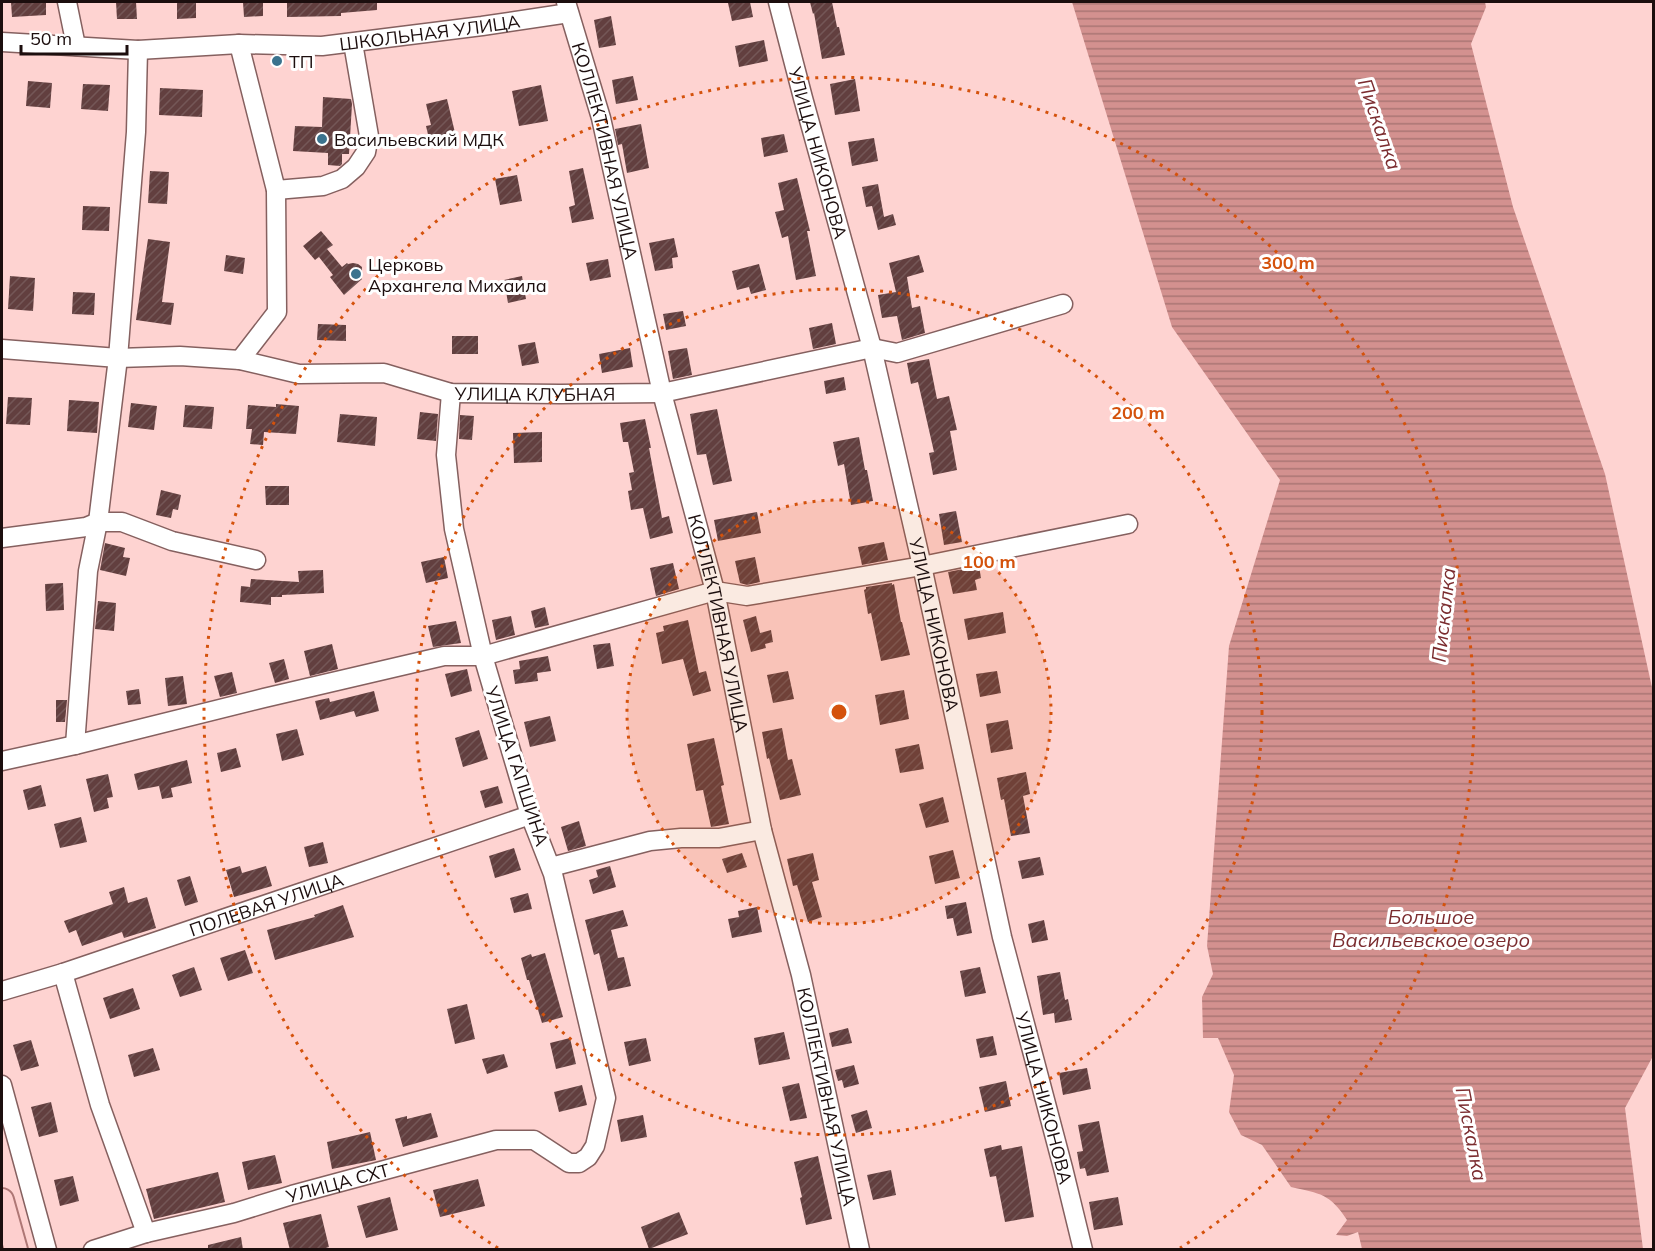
<svg xmlns="http://www.w3.org/2000/svg" width="1655" height="1251" font-family="Mulish,sans-serif">
  <style>
    .water { fill: url(#water-rules) }
    .building { fill: url(#building-hatch) }
    .lines { fill: none; stroke-linecap: round; stroke-linejoin: round }
    .minor-casing { stroke: #85605f; stroke-width: 21 }
    .major-casing { stroke: #ae7775; stroke-width: 26 }
    .minor { stroke: #fff; stroke-width: 18 }
    .major { stroke: #fdcfce; stroke-width: 22 }
    .ring { fill: none; stroke: #d4520c; stroke-width: 3; stroke-dasharray: 3 6 }
    .poi-dot { fill: #3b738e; stroke: #fff; stroke-width: 2 }
    .labels { text-anchor: middle; dominant-baseline: central; stroke-width: 6; stroke-linejoin: round; paint-order: stroke }
    .street-label { font-size: 18px; fill: #1c0e0e; stroke: #fff }
    .poi-label { font-size: 18px; fill: #1c0e0e; stroke: #fff; text-anchor: start }
    .water-label { font-size: 20px; font-style: italic; fill: #7b2c2f; stroke: #fff }
    .centre { fill: #d4520c; stroke: #fff; stroke-width: 3 }
    .ring-label { font-size: 18px; text-anchor: middle; font-weight: bold; fill: #d4520c; stroke: #fff; stroke-width: 6; stroke-linejoin: round; paint-order: stroke }
  </style>
  <defs>
    <pattern id="water-rules" width="6" height="5" patternUnits="userSpaceOnUse" patternTransform="scale(1.5)"><rect width="6" height="5" fill="#d3918f"/><path d="M0 2.5h6" fill="none" stroke="#aa7573"/></pattern>
    <pattern id="building-hatch" width="6" height="6" patternUnits="userSpaceOnUse" patternTransform="scale(1.5)"><rect width="6" height="6" fill="#623f3f"/><path d="M-1 1l2-2M0 6l6-6M5 7l2-2" fill="none" stroke="#745757"/></pattern>
  </defs>
  <rect width="100%" height="100%" fill="#fed3d1"/>
  <path class="water" d="M 1072,2 L 1485,2 L 1486,7 L 1471,44 L 1513,207 L 1605,474 L 1653,692 L 1653,1056 L 1625,1108 L 1643,1249 L 1362,1249 L 1358,1232 L 1347,1236 L 1336,1235 L 1347,1220 C 1329,1193 1321,1194 1291,1187 L 1262,1145 L 1241,1135 L 1229,1112 L 1234,1075 L 1218,1038 L 1203,1038 L 1202,997 L 1213,974 L 1207,946 L 1229,646 L 1280,480 L 1172,327 Z"/>
  <g class="building">
    <polygon points="11,2 46,2 46,15 12,17"/>
    <polygon points="116,2 136,2 137,19 117,19"/>
    <polygon points="177,2 196,2 196,18 177,19"/>
    <polygon points="243,2 263,2 263,16 244,17"/>
    <polygon points="287,2 377,2 377,10 341,13 341,16 287,17"/>
    <polygon points="736,2 750,2 753,17 732,21 728,3"/>
    <polygon points="810,2 832,2 837,27 839,27 845,55 822,59 814,13 813,14"/>
    <polygon points="611,16 616,45 599,48 594,20"/>
    <polygon points="764,40 768,61 739,67 735,46"/>
    <polygon points="633,76 638,100 616,104 612,80"/>
    <polygon points="855,79 860,111 835,115 830,84"/>
    <polygon points="28,81 52,83 50,108 26,106"/>
    <polygon points="83,84 110,85 108,111 81,109"/>
    <polygon points="541,85 548,121 519,126 512,91"/>
    <polygon points="160,88 203,90 202,117 159,115"/>
    <polygon points="323,97 351,99 352,104 349,154 342,154 342,164 340,166 328,165 328,153 293,151 295,126 322,127"/>
    <polygon points="447,99 456,137 430,143 426,126 431,125 426,104"/>
    <polygon points="641,124 649,168 627,173 622,144 618,145 615,129"/>
    <polygon points="784,134 788,152 764,157 761,138"/>
    <polygon points="874,138 878,161 852,166 848,142"/>
    <polygon points="583,168 594,219 572,223 569,207 575,205 569,171"/>
    <polygon points="150,171 169,172 167,204 148,203"/>
    <polygon points="517,175 522,201 500,205 495,179"/>
    <polygon points="797,178 810,231 807,231 816,276 796,280 788,236 782,238 775,212 784,210 778,183"/>
    <polygon points="878,184 884,217 893,214 896,225 878,230 872,206 866,207 862,187"/>
    <polygon points="83,206 110,207 109,231 82,230"/>
    <polygon points="321,231 333,245 327,249 342,267 347,263 348,264 353,263 358,264 362,267 362,272 360,277 362,279 344,295 330,277 333,275 319,257 315,260 303,246"/>
    <polygon points="674,238 678,257 672,258 673,268 655,271 649,243"/>
    <polygon points="148,239 170,242 162,302 174,303 171,325 136,320"/>
    <polygon points="226,255 245,258 243,274 224,271"/>
    <polygon points="919,255 924,272 907,277 912,308 920,306 925,333 902,340 897,316 882,318 878,295 896,292 889,263"/>
    <polygon points="608,259 611,277 590,281 586,263"/>
    <polygon points="759,264 766,290 751,294 749,287 737,290 732,271"/>
    <polygon points="10,276 35,278 33,311 8,309"/>
    <polygon points="522,276 526,299 508,303 504,280"/>
    <polygon points="73,292 95,293 94,315 72,314"/>
    <polygon points="683,311 686,326 666,330 663,314"/>
    <polygon points="832,323 836,344 813,349 809,328"/>
    <polygon points="318,324 346,325 346,341 317,340"/>
    <rect x="452" y="336" width="26" height="18"/>
    <polygon points="535,342 539,363 522,366 518,345"/>
    <polygon points="630,348 633,367 602,373 599,354"/>
    <polygon points="687,348 692,375 673,379 668,351"/>
    <polygon points="929,359 937,399 949,396 957,430 950,431 957,470 933,475 929,453 934,452 918,382 911,384 907,363"/>
    <polygon points="844,377 846,390 826,394 824,381"/>
    <polygon points="8,397 32,398 30,425 6,424"/>
    <polygon points="69,400 99,402 97,433 67,431"/>
    <polygon points="131,403 157,406 154,430 128,427"/>
    <polygon points="276,404 299,406 296,434 264,432 263,445 250,444 252,429 246,429 248,405 276,407"/>
    <polygon points="185,405 214,407 212,429 183,427"/>
    <polygon points="717,409 732,481 713,485 706,454 697,455 690,414"/>
    <polygon points="420,412 438,414 436,441 417,439"/>
    <polygon points="340,414 377,417 375,446 337,442"/>
    <polygon points="460,415 474,416 472,440 459,439"/>
    <polygon points="645,419 651,448 649,448 662,518 669,516 673,533 650,539 643,508 631,510 628,491 632,490 629,473 634,472 628,442 623,442 620,423"/>
    <polygon points="542,432 542,462 514,463 513,433"/>
    <polygon points="859,437 865,470 867,470 873,501 851,505 844,464 838,466 833,442"/>
    <polygon points="265,486 289,486 289,505 266,505"/>
    <polygon points="161,490 181,495 178,510 173,509 171,518 156,515"/>
    <polygon points="956,511 962,542 944,545 939,514"/>
    <polygon points="757,512 761,533 718,541 714,520"/>
    <polygon points="884,542 888,560 862,565 858,547"/>
    <polygon points="105,543 125,548 123,557 130,558 126,576 100,570"/>
    <polygon points="444,557 448,578 426,583 421,562"/>
    <polygon points="755,557 760,582 747,585 740,583 735,561"/>
    <polygon points="673,563 679,589 656,596 650,568"/>
    <polygon points="979,566 981,578 975,580 977,590 953,594 948,572"/>
    <polygon points="323,570 324,593 282,595 282,597 271,597 271,605 240,602 241,586 250,587 251,579 299,582 298,571"/>
    <polygon points="63,583 64,610 46,611 45,584"/>
    <polygon points="892,583 892,585 894,584 901,622 902,622 910,655 881,661 871,613 868,614 864,590 866,589 866,587"/>
    <polygon points="98,601 116,603 114,631 95,629"/>
    <polygon points="545,607 549,625 535,628 531,611"/>
    <polygon points="1003,612 1006,633 968,640 964,619"/>
    <polygon points="511,616 515,635 496,640 492,620"/>
    <polygon points="756,616 760,633 771,630 773,642 765,644 766,648 751,652 743,620"/>
    <polygon points="688,620 699,673 706,671 711,691 693,696 683,659 662,664 656,633 664,631 663,626"/>
    <polygon points="456,621 461,643 433,647 428,626"/>
    <polygon points="610,643 614,666 597,669 593,645"/>
    <polygon points="332,644 338,669 310,676 304,651"/>
    <polygon points="548,656 551,671 537,673 538,681 515,684 513,670 520,669 519,661"/>
    <polygon points="284,659 289,679 275,683 269,663"/>
    <polygon points="467,669 472,691 451,697 445,674"/>
    <polygon points="788,671 794,699 773,703 767,675"/>
    <polygon points="997,671 1001,693 980,697 976,674"/>
    <polygon points="232,672 237,693 220,697 214,676"/>
    <polygon points="183,676 187,704 168,706 165,678"/>
    <polygon points="139,689 141,704 128,705 126,691"/>
    <polygon points="904,690 909,719 880,725 875,695"/>
    <polygon points="374,691 379,711 356,717 354,711 320,720 315,701 329,698 330,702"/>
    <polygon points="56,700 67,700 65,722 56,722"/>
    <polygon points="550,716 556,741 530,747 524,722"/>
    <polygon points="1008,720 1013,749 991,753 986,724"/>
    <polygon points="782,728 788,760 792,759 801,795 780,800 769,758 767,759 762,732"/>
    <polygon points="297,729 304,755 282,761 276,734"/>
    <polygon points="479,730 488,759 463,767 455,738"/>
    <polygon points="714,738 724,785 721,786 729,824 711,827 703,790 696,791 687,744"/>
    <polygon points="919,744 924,769 900,773 895,749"/>
    <polygon points="236,748 241,767 221,772 217,753"/>
    <polygon points="187,760 192,783 171,788 173,797 162,799 159,786 138,790 134,774"/>
    <polygon points="1026,772 1030,794 1023,796 1030,833 1011,836 1004,799 1001,800 997,778"/>
    <polygon points="108,774 113,797 107,798 109,808 94,812 86,779"/>
    <polygon points="41,785 46,806 28,810 23,790"/>
    <polygon points="498,786 503,803 485,808 480,791"/>
    <polygon points="943,797 949,822 926,828 919,804"/>
    <polygon points="81,817 87,842 60,848 54,824"/>
    <polygon points="579,821 586,846 568,851 561,827"/>
    <polygon points="323,842 328,863 309,867 304,847"/>
    <polygon points="514,848 521,870 495,878 489,856"/>
    <polygon points="953,850 960,878 935,884 929,856"/>
    <polygon points="742,853 747,867 727,873 722,859"/>
    <polygon points="813,853 819,880 812,882 822,917 808,922 797,885 793,886 787,859"/>
    <polygon points="1040,857 1044,875 1022,879 1018,861"/>
    <polygon points="240,866 242,873 266,866 272,886 234,897 226,870"/>
    <polygon points="610,866 616,887 593,894 589,880 598,877 596,870"/>
    <polygon points="190,876 198,902 185,906 177,880"/>
    <polygon points="124,887 128,903 147,897 156,928 124,938 122,932 82,946 76,930 69,933 64,921 113,904 109,892"/>
    <polygon points="528,893 532,909 514,913 510,898"/>
    <polygon points="966,902 972,933 957,936 953,918 947,919 945,906"/>
    <polygon points="343,905 354,937 275,960 267,930 315,917 314,915"/>
    <polygon points="757,907 762,932 732,938 728,919 739,917 738,911"/>
    <polygon points="623,910 628,926 611,930 618,958 624,957 631,986 608,991 599,953 594,955 585,920"/>
    <polygon points="1044,920 1048,940 1032,943 1028,924"/>
    <polygon points="245,950 253,973 228,981 220,958"/>
    <polygon points="545,953 563,1017 542,1023 529,980 527,980 521,958 531,954 532,957"/>
    <polygon points="194,967 202,990 180,997 172,975"/>
    <polygon points="980,967 986,993 965,997 960,971"/>
    <polygon points="1060,972 1065,1000 1068,999 1072,1020 1055,1023 1054,1013 1043,1015 1037,976"/>
    <polygon points="133,988 140,1009 110,1019 103,998"/>
    <polygon points="467,1004 475,1039 455,1044 447,1009"/>
    <polygon points="848,1028 852,1043 832,1047 829,1033"/>
    <polygon points="784,1032 790,1059 759,1065 754,1038"/>
    <polygon points="993,1036 997,1055 980,1058 976,1039"/>
    <polygon points="570,1038 576,1064 556,1069 550,1043"/>
    <polygon points="646,1038 651,1061 629,1066 624,1042"/>
    <polygon points="31,1040 39,1066 21,1071 13,1045"/>
    <polygon points="153,1048 160,1070 134,1077 128,1055"/>
    <polygon points="504,1054 508,1067 487,1074 482,1059"/>
    <polygon points="854,1065 859,1084 844,1088 842,1080 838,1081 835,1070"/>
    <polygon points="1087,1068 1091,1089 1063,1095 1059,1073"/>
    <polygon points="1006,1081 1011,1106 985,1112 979,1087"/>
    <polygon points="799,1083 807,1118 790,1121 782,1087"/>
    <polygon points="582,1085 587,1105 559,1112 554,1092"/>
    <polygon points="51,1102 58,1132 39,1137 31,1107"/>
    <polygon points="867,1110 872,1128 856,1133 851,1115"/>
    <polygon points="431,1113 438,1137 403,1147 395,1119 407,1116 407,1119"/>
    <polygon points="643,1115 647,1137 621,1142 617,1120"/>
    <polygon points="1099,1121 1109,1172 1087,1176 1085,1168 1080,1169 1077,1152 1083,1151 1078,1125"/>
    <polygon points="370,1132 376,1160 332,1169 327,1142"/>
    <polygon points="1001,1145 1002,1150 1022,1146 1034,1217 1005,1222 996,1176 990,1177 984,1149"/>
    <polygon points="275,1155 282,1183 248,1190 242,1162"/>
    <polygon points="818,1156 832,1219 806,1225 800,1198 802,1197 794,1162"/>
    <polygon points="891,1170 896,1195 873,1200 867,1175"/>
    <polygon points="218,1172 225,1202 154,1219 146,1189"/>
    <polygon points="73,1176 79,1201 60,1206 54,1180"/>
    <polygon points="478,1179 485,1206 440,1217 433,1190"/>
    <polygon points="390,1197 398,1230 366,1238 357,1206"/>
    <polygon points="1118,1197 1123,1225 1094,1230 1089,1202"/>
    <polygon points="679,1212 688,1234 649,1249 641,1227"/>
    <polygon points="321,1214 329,1247 320,1250 290,1250 283,1223"/>
    <polygon points="241,1237 243,1250 208,1250 208,1245"/>
  </g>
  <g class="lines">
    <defs>
      <g id="minor">
        <polyline points="67,2 76,46"/>
        <path id="s1" d="M 566,2 L 601,118 L 662,393 L 715,591 L 762,830 L 801,975 L 860,1250"/>
        <path id="s2" d="M 778,2 L 803,98 L 872,348 L 922,566 L 1002,937 L 1063,1168 L 1083,1250"/>
        <path id="s3" d="M 2,42 L 138,50 L 239,44 L 322,46 L 482,26 L 569,13"/>
        <polyline points="239,44 276,190 277,312 240,360"/>
        <polyline points="276,190 323,186 342,179 356,167 366,152 369,136 353,43"/>
        <path id="s4" d="M 2,349 L 118,358 L 180,356 L 240,360 L 299,374 L 384,373 L 451,393 L 560,394 L 662,393 L 872,348 L 897,353 L 1063,304"/>
        <polyline points="2,538 86,527 98,522 122,522 172,541 256,560"/>
        <polyline points="75,745 88,571 98,522 118,358 136,132 138,50"/>
        <polyline points="2,761 75,745 264,698 444,656 483,656 715,591 747,596 922,566 1128,524"/>
        <polyline points="551,867 650,841 681,838 719,838 762,830"/>
        <polyline points="63,973 100,1105 146,1233"/>
        <path id="s5" d="M 2,991 L 63,973 L 530,815"/>
        <polyline points="2,1085 47,1250"/>
        <path id="s6" d="M 93,1250 L 146,1233 L 234,1213 L 292,1195 L 496,1140 L 534,1140 L 569,1163 L 579,1163 L 588,1157 L 595,1146 L 606,1098 L 553,874 L 530,815 L 483,656 L 454,529 L 446,455 L 451,393"/>
      </g>
      <polyline id="major" points="2,1200 16,1250"/>
    </defs>
    <use href="#minor" class="minor-casing"/>
    <use href="#major" class="major-casing"/>
    <use href="#minor" class="minor"/>
    <use href="#major" class="major"/>
  </g>
  <circle cx="839" cy="712" r="212" fill="#d4520c" fill-opacity=".12"/>
  <g class="ring">
    <circle cx="839" cy="712" r="212"/>
    <circle cx="839" cy="712" r="423"/>
    <path d="M498 1248A635 635 0 1 1 1180 1248"/>
  </g>
  <g class="poi-dot">
    <circle cx="277" cy="61" r="6"/>
    <circle cx="322" cy="139" r="6"/>
    <circle cx="356" cy="274" r="6"/>
  </g>
  <g class="labels">
    <g class="street-label">
      <text stroke="none"><textPath href="#s3" startOffset="429">ШКОЛЬНАЯ УЛИЦА</textPath></text>
      <text stroke="none"><textPath href="#s1" startOffset="154">КОЛЛЕКТИВНАЯ УЛИЦА</textPath></text>
      <text stroke="none"><textPath href="#s2" startOffset="156">УЛИЦА НИКОНОВА</textPath></text>
      <text stroke="none"><textPath href="#s4" startOffset="538">УЛИЦА КЛУБНАЯ</textPath></text>
      <text stroke="none"><textPath href="#s1" startOffset="640">КОЛЛЕКТИВНАЯ УЛИЦА</textPath></text>
      <text stroke="none"><textPath href="#s2" startOffset="642">УЛИЦА НИКОНОВА</textPath></text>
      <text transform="translate(517 766) rotate(72)">УЛИЦА ГАПШИНА</text>
      <text stroke="none"><textPath href="#s5" startOffset="278">ПОЛЕВАЯ УЛИЦА</textPath></text>
      <text stroke="none"><textPath href="#s1" startOffset="1126">КОЛЛЕКТИВНАЯ УЛИЦА</textPath></text>
      <text stroke="none"><textPath href="#s2" startOffset="1128">УЛИЦА НИКОНОВА</textPath></text>
      <text stroke="none"><textPath href="#s6" startOffset="254">УЛИЦА СХТ</textPath></text>
    </g>
    <g class="poi-label">
      <text x="289" y="61">ТП</text>
      <text x="334" y="139">Васильевский МДК</text>
      <text x="368" y="264">Церковь<tspan x="368" dy="21">Архангела Михаила</tspan></text>
    </g>
    <g class="water-label">
      <text transform="translate(1380 124) rotate(71)">Пискалка</text>
      <text transform="translate(1443 615) rotate(-84)">Пискалка</text>
      <text x="1431" y="916">Большое<tspan x="1431" dy="23">Васильевское озеро</tspan></text>
      <text transform="translate(1472 1134) rotate(79)">Пискалка</text>
    </g>
  </g>
  <circle cx="839" cy="712" r="9" class="centre"/>
  <g class="ring-label">
    <text x="1288" y="269">300 m</text>
    <text x="1138" y="419">200 m</text>
    <text x="989" y="568">100 m</text>
  </g>
  <rect width="1655" height="1251" fill="none" stroke="#1c0e0e" stroke-width="6"/>
  <path d="M21 45v9h106v-9" fill="none" stroke="#1c0e0e" stroke-width="3"/>
  <text x="30" y="45" font-size="18" fill="#1c0e0e" stroke="#ffffff" stroke-width="4.5" paint-order="stroke">50 m</text>
</svg>
